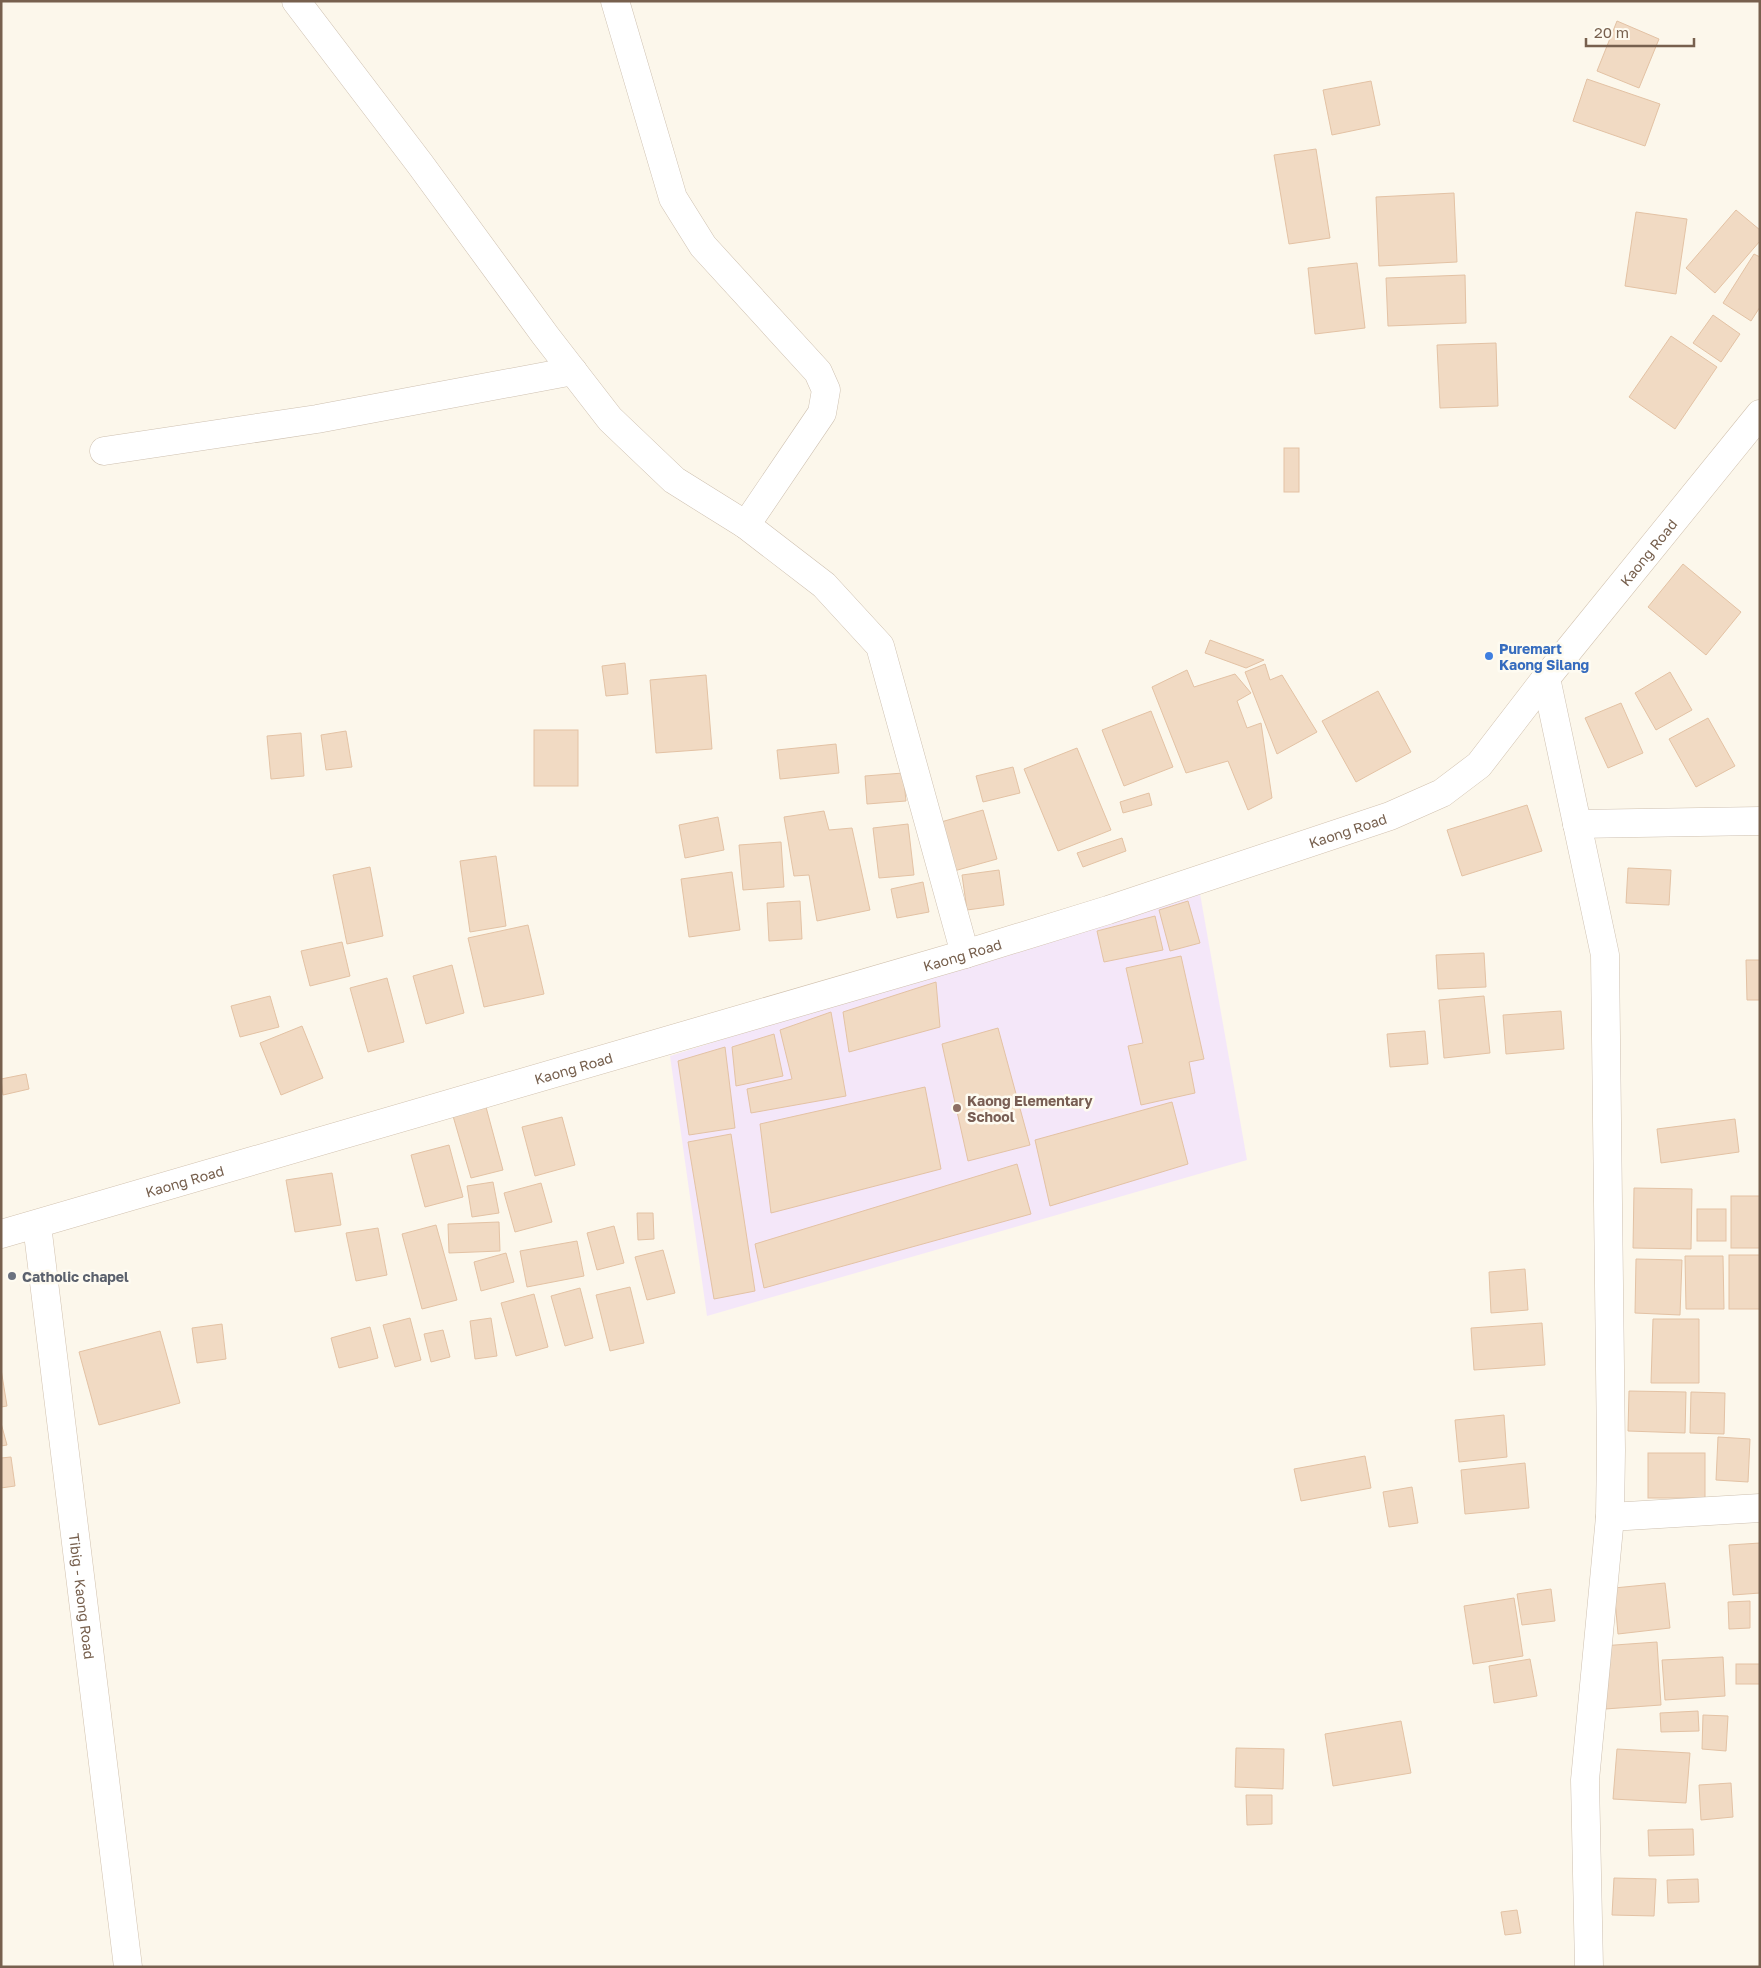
<svg xmlns="http://www.w3.org/2000/svg" width="1761" height="1968" font-family="'Golos Text',sans-serif">
  <style>
    .education { fill: #f4e7f9 }
    .building { fill: #f1dac3; stroke: #e3c2a4 }
    .lines { fill: none; stroke-linecap: round; stroke-linejoin: round }
    .street-casing { stroke: #cec0b0; stroke-width: 29 }
    .secondary-casing { stroke: #d1c1ae; stroke-width: 29 }
    .street { stroke: #fff; stroke-width: 28 }
    .secondary { stroke: #fff; stroke-width: 28 }
    .shop-dot { fill: #3f7fe0; stroke: #fefbf1; stroke-width: 2 }
    .education-dot { fill: #8d6e63; stroke: #fefbf1; stroke-width: 2 }
    .worship-dot { fill: #6b7280; stroke: #fefbf1; stroke-width: 2 }
    .labels { text-anchor: middle; dominant-baseline: central; stroke-width: 5; stroke-linejoin: round; paint-order: stroke }
    .street-label { font-size: 14px; fill: #77604e; stroke: #fefbf1 }
    .shop-label { font-size: 14px; font-weight: bold; fill: #366cbe; stroke: #fefbf1; text-anchor: start }
    .education-label { font-size: 14px; font-weight: bold; fill: #785e54; stroke: #fefbf1; text-anchor: start }
    .worship-label { font-size: 14px; font-weight: bold; fill: #5b616d; stroke: #fefbf1; text-anchor: start }
  </style>
  <rect width="100%" height="100%" fill="#fcf7eb"/>
  <polygon class="education" points="1199,888 1247,1160 707,1316 670,1056"/>
  <g class="building">
    <polygon points="1617,21 1659,39 1639,88 1597,71"/>
    <polygon points="1587,79 1660,104 1645,146 1573,121"/>
    <polygon points="1371,81 1380,125 1332,135 1323,90"/>
    <polygon points="1316,149 1330,238 1289,244 1274,155"/>
    <polygon points="1454,193 1457,262 1379,266 1376,197"/>
    <polygon points="1736,210 1760,230 1760,241 1715,293 1686,268"/>
    <polygon points="1636,212 1687,219 1676,294 1625,286"/>
    <polygon points="1754,254 1760,257 1760,307 1751,321 1723,303"/>
    <polygon points="1357,263 1365,328 1315,334 1308,268"/>
    <polygon points="1465,275 1466,323 1388,326 1386,278"/>
    <polygon points="1713,315 1740,334 1721,362 1693,343"/>
    <polygon points="1671,336 1717,367 1675,429 1629,397"/>
    <polygon points="1496,343 1498,406 1440,408 1437,345"/>
    <rect x="1284" y="448" width="15" height="44"/>
    <polygon points="1683,564 1741,612 1706,655 1648,607"/>
    <polygon points="1210,640 1264,660 1246,668 1205,653"/>
    <polygon points="625,663 628,694 606,696 602,666"/>
    <polygon points="1265,664 1270,680 1282,675 1317,732 1277,754 1245,672"/>
    <polygon points="1187,670 1194,687 1235,674 1251,693 1237,701 1247,728 1261,723 1272,798 1248,810 1228,761 1186,773 1152,687"/>
    <polygon points="1670,672 1692,710 1656,730 1635,693"/>
    <polygon points="706,675 712,749 656,753 650,680"/>
    <polygon points="1378,691 1411,752 1356,782 1322,721"/>
    <polygon points="1621,703 1643,753 1608,768 1585,718"/>
    <polygon points="1151,711 1173,767 1124,786 1102,730"/>
    <polygon points="1708,718 1735,766 1696,787 1669,739"/>
    <rect x="534" y="730" width="44" height="56"/>
    <polygon points="346,731 352,767 326,770 321,735"/>
    <polygon points="301,733 304,776 271,779 267,736"/>
    <polygon points="836,744 839,773 780,779 777,750"/>
    <polygon points="1077,748 1111,830 1058,851 1024,769"/>
    <polygon points="1013,767 1020,793 983,802 976,776"/>
    <polygon points="903,773 906,801 867,804 865,776"/>
    <polygon points="1149,793 1152,805 1123,813 1120,802"/>
    <polygon points="1527,805 1542,851 1462,876 1447,830"/>
    <polygon points="983,810 997,859 954,871 941,822"/>
    <polygon points="824,811 829,830 852,828 870,910 817,921 809,875 794,876 784,817"/>
    <polygon points="718,817 724,850 685,858 679,825"/>
    <polygon points="908,824 914,875 879,878 873,828"/>
    <polygon points="1122,838 1126,851 1083,867 1077,853"/>
    <polygon points="781,842 784,887 743,890 739,845"/>
    <polygon points="496,856 506,926 470,932 460,861"/>
    <polygon points="370,867 383,936 347,944 333,875"/>
    <polygon points="1628,868 1671,870 1669,905 1626,903"/>
    <polygon points="999,870 1004,905 967,910 962,875"/>
    <polygon points="732,872 740,930 689,937 681,879"/>
    <polygon points="923,882 929,912 897,918 891,889"/>
    <polygon points="800,901 802,939 769,941 767,903"/>
    <polygon points="1188,901 1200,943 1170,951 1159,910"/>
    <polygon points="1155,916 1163,950 1104,962 1097,931"/>
    <polygon points="528,925 544,994 484,1007 468,938"/>
    <polygon points="342,942 350,976 310,986 301,951"/>
    <polygon points="1484,953 1486,987 1438,989 1436,955"/>
    <polygon points="1181,956 1204,1059 1189,1062 1195,1093 1141,1105 1128,1046 1143,1043 1126,968"/>
    <polygon points="1746,960 1760,960 1760,1000 1747,1000"/>
    <polygon points="452,965 464,1013 426,1024 413,976"/>
    <polygon points="387,978 404,1042 368,1052 350,988"/>
    <polygon points="936,982 940,1027 849,1052 843,1012"/>
    <polygon points="270,996 279,1027 240,1037 231,1006"/>
    <polygon points="1484,996 1490,1053 1444,1058 1439,1000"/>
    <polygon points="1561,1011 1564,1049 1506,1054 1503,1015"/>
    <polygon points="831,1012 846,1096 751,1113 747,1089 792,1079 780,1030"/>
    <polygon points="302,1026 323,1078 281,1095 260,1043"/>
    <polygon points="998,1028 1030,1145 968,1161 942,1044"/>
    <polygon points="1425,1031 1428,1064 1390,1067 1387,1034"/>
    <polygon points="774,1034 783,1076 736,1086 732,1047"/>
    <polygon points="725,1047 735,1128 689,1135 678,1061"/>
    <polygon points="26,1074 29,1089 3,1095 1,1079"/>
    <polygon points="925,1087 941,1169 771,1213 760,1124"/>
    <polygon points="1172,1102 1188,1164 1050,1206 1035,1140"/>
    <polygon points="486,1107 503,1170 471,1178 453,1116"/>
    <polygon points="562,1117 575,1165 535,1176 522,1127"/>
    <polygon points="1735,1119 1739,1152 1661,1163 1657,1129"/>
    <polygon points="731,1134 755,1291 714,1299 688,1142"/>
    <polygon points="449,1145 463,1197 425,1207 411,1155"/>
    <polygon points="1017,1164 1031,1214 764,1288 755,1244"/>
    <polygon points="332,1173 341,1225 295,1232 286,1180"/>
    <polygon points="493,1182 499,1213 472,1217 467,1186"/>
    <polygon points="541,1183 552,1222 515,1232 504,1193"/>
    <polygon points="1634,1188 1692,1189 1691,1249 1633,1248"/>
    <rect x="1731" y="1196" width="29" height="52"/>
    <rect x="1697" y="1209" width="29" height="32"/>
    <polygon points="637,1213 653,1213 654,1239 638,1240"/>
    <polygon points="499,1222 500,1251 449,1253 448,1224"/>
    <polygon points="436,1225 457,1300 422,1309 402,1234"/>
    <polygon points="614,1226 624,1263 597,1270 587,1233"/>
    <polygon points="378,1228 387,1275 356,1281 346,1233"/>
    <polygon points="577,1241 584,1276 527,1287 520,1251"/>
    <polygon points="663,1250 675,1293 647,1300 635,1257"/>
    <polygon points="506,1253 514,1282 481,1291 474,1262"/>
    <rect x="1729" y="1255" width="31" height="54"/>
    <polygon points="1685,1256 1723,1256 1724,1309 1686,1309"/>
    <polygon points="1636,1259 1682,1260 1680,1315 1635,1313"/>
    <polygon points="1525,1269 1528,1310 1491,1313 1489,1272"/>
    <polygon points="630,1287 644,1343 610,1351 596,1295"/>
    <polygon points="580,1288 593,1338 565,1346 551,1296"/>
    <polygon points="534,1294 548,1347 516,1356 501,1303"/>
    <polygon points="410,1318 421,1360 395,1367 383,1325"/>
    <polygon points="491,1318 497,1356 475,1359 470,1321"/>
    <polygon points="1653,1319 1699,1319 1699,1383 1651,1383"/>
    <polygon points="1542,1323 1545,1365 1474,1370 1471,1328"/>
    <polygon points="222,1324 226,1359 197,1363 192,1328"/>
    <polygon points="370,1327 378,1358 339,1368 331,1338"/>
    <polygon points="443,1330 450,1357 431,1362 424,1334"/>
    <polygon points="160,1331 180,1403 99,1425 79,1352"/>
    <polygon points="1,1369 7,1406 1,1407"/>
    <polygon points="1629,1391 1686,1392 1685,1433 1628,1431"/>
    <polygon points="1691,1392 1725,1393 1724,1434 1690,1433"/>
    <polygon points="1504,1415 1507,1457 1459,1462 1455,1420"/>
    <polygon points="1,1423 7,1445 1,1446"/>
    <polygon points="1718,1437 1750,1439 1748,1482 1716,1480"/>
    <rect x="1648" y="1453" width="57" height="45"/>
    <polygon points="1365,1456 1371,1488 1301,1501 1294,1469"/>
    <polygon points="11,1457 15,1486 1,1488 1,1458"/>
    <polygon points="1525,1463 1529,1508 1465,1514 1461,1470"/>
    <polygon points="1412,1487 1418,1523 1389,1527 1383,1492"/>
    <polygon points="1760,1543 1760,1593 1733,1595 1729,1545"/>
    <polygon points="1665,1583 1670,1628 1618,1634 1614,1588"/>
    <polygon points="1551,1589 1555,1621 1522,1625 1517,1594"/>
    <polygon points="1514,1598 1523,1656 1473,1664 1464,1606"/>
    <polygon points="1750,1601 1750,1628 1729,1629 1728,1602"/>
    <polygon points="1657,1642 1661,1705 1605,1709 1601,1646"/>
    <polygon points="1723,1657 1725,1696 1665,1700 1662,1660"/>
    <polygon points="1530,1659 1537,1696 1494,1703 1489,1666"/>
    <rect x="1736" y="1664" width="24" height="20"/>
    <polygon points="1698,1711 1699,1731 1661,1732 1660,1713"/>
    <polygon points="1703,1715 1728,1716 1726,1751 1702,1749"/>
    <polygon points="1401,1721 1411,1773 1333,1786 1325,1734"/>
    <polygon points="1236,1748 1284,1749 1283,1789 1235,1787"/>
    <polygon points="1617,1749 1690,1753 1686,1803 1613,1799"/>
    <polygon points="1731,1783 1733,1817 1701,1820 1699,1785"/>
    <polygon points="1246,1795 1272,1795 1272,1824 1247,1825"/>
    <polygon points="1693,1829 1694,1855 1649,1856 1648,1830"/>
    <polygon points="1614,1878 1656,1879 1654,1916 1612,1915"/>
    <polygon points="1698,1879 1699,1902 1668,1903 1667,1880"/>
    <polygon points="1517,1910 1521,1933 1505,1935 1501,1912"/>
  </g>
  <g class="lines">
    <defs>
      <g id="street">
        <polyline points="296,1 420,164 545,335 610,419 674,480 746,525 824,585 880,646 965,954"/>
        <polyline points="615,1 673,198 703,246 818,372 826,390 822,413 746,525"/>
        <polyline points="104,451 317,419 573,371"/>
        <polyline points="1546,678 1605,955 1611,1450 1610,1517 1585,1780 1589,1967"/>
        <polyline points="1577,824 1760,821"/>
        <polyline points="1610,1517 1760,1508"/>
      </g>
      <g id="secondary">
        <path id="s1" d="M 37,1225 L 128,1967"/>
        <path id="s2" d="M 1,1234 L 965,954 L 1108,910 L 1390,816 L 1442,793 L 1479,765 L 1546,678 L 1760,414"/>
      </g>
    </defs>
    <use href="#street" class="street-casing"/>
    <use href="#secondary" class="secondary-casing"/>
    <use href="#street" class="street"/>
    <use href="#secondary" class="secondary"/>
  </g>
  <circle class="shop-dot" cx="1489" cy="656" r="5"/>
  <circle class="education-dot" cx="957" cy="1108" r="5"/>
  <circle class="worship-dot" cx="12" cy="1276" r="5"/>
  <g class="labels">
    <g class="street-label">
      <text stroke="none"><textPath href="#s2" startOffset="1826">Kaong Road</textPath></text>
      <text stroke="none"><textPath href="#s2" startOffset="1406">Kaong Road</textPath></text>
      <text stroke="none"><textPath href="#s2" startOffset="1001">Kaong Road</textPath></text>
      <text stroke="none"><textPath href="#s2" startOffset="596">Kaong Road</textPath></text>
      <text stroke="none"><textPath href="#s2" startOffset="191">Kaong Road</textPath></text>
      <text stroke="none"><textPath href="#s1" startOffset="374">Tibig - Kaong Road</textPath></text>
    </g>
    <g class="shop-label">
      <text x="1499" y="648">Puremart<tspan x="1499" dy="16">Kaong Silang</tspan></text>
    </g>
    <g class="education-label">
      <text x="967" y="1100">Kaong Elementary<tspan x="967" dy="16">School</tspan></text>
    </g>
    <g class="worship-label">
      <text x="22" y="1276">Catholic chapel</text>
    </g>
  </g>
  <rect width="1761" height="1968" fill="none" stroke="#77604e" stroke-width="5"/>
  <path d="M1586 38v8h108v-8" fill="none" stroke="#77604e" stroke-width="2.5"/>
  <text x="1594" y="38" font-size="15" fill="#77604e" stroke="#fefbf1" stroke-width="4" paint-order="stroke">20 m</text>
</svg>
